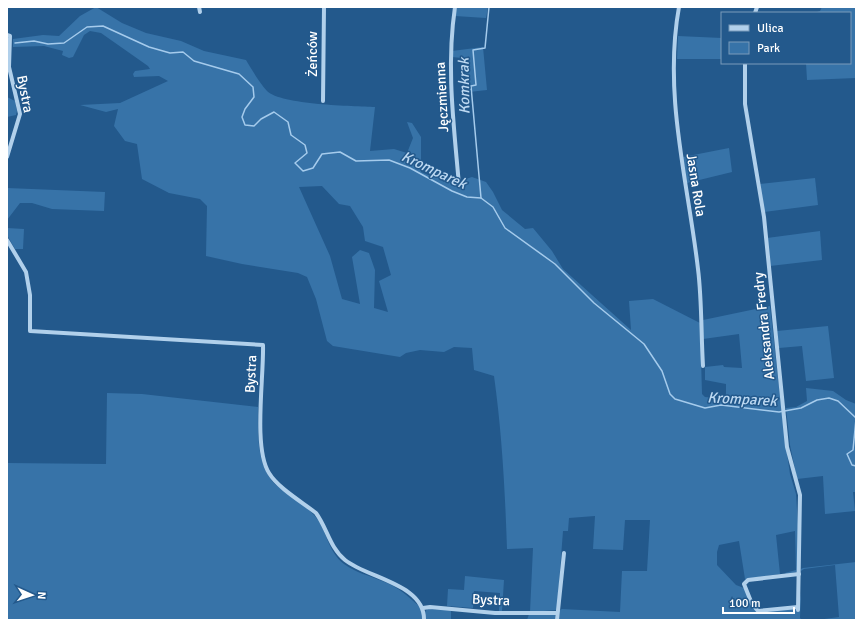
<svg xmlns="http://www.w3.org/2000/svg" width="863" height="627" font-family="Signika,sans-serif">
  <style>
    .green { fill: #3773a8; fill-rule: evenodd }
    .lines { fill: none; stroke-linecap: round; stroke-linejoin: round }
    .stream { stroke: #a5cbec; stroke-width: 1.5 }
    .street { stroke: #b1d0eb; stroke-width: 4 }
    .labels { text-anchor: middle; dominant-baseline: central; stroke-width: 3; stroke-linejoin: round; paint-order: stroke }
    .street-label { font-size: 14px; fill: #fff; stroke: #23598c }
    .water-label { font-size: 15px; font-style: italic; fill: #bdd9f2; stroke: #23598c }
  </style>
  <rect width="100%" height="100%" fill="#23598c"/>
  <g class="green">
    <path d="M 96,7 L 122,23 L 146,33 L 181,41 L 204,51 L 246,60 C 252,70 259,82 267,91 C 281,105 354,106 375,107 L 370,151 L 394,149 L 407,153 L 413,138 L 407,122 L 412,123 L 421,137 L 421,172 L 433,177 L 442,171 L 450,181 L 456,182 L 472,177 L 486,182 L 493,192 L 502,210 L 525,229 L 533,228 L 552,251 L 563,269 L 631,330 L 629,301 L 653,299 L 700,323 L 702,394 L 705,397 L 726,399 L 726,384 L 705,380 L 705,367 L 723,365 L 724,367 L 742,368 L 739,334 L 703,339 L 703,320 L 770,306 L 785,440 L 790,474 L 796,494 L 798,525 L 797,572 L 786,574 L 785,573 L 796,570 L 795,531 L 776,535 L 780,574 L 745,579 L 739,541 L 719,545 L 717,552 L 717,565 L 736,585 L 744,588 L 755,609 L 793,608 L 798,611 L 801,593 L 800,618 L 802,620 L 559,620 L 560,610 L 562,609 L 620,612 L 622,571 L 647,571 L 650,520 L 625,520 L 623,550 L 593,549 L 595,516 L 569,518 L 568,531 L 563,531 L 557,610 L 530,612 L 533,548 L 507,549 C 505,490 502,433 494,376 L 474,370 L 472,348 L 454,347 L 444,352 L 420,350 L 406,353 L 400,357 L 333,346 L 327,341 L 316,299 L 307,277 L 298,273 L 242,264 L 206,256 L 207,206 L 200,199 L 169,193 L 142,179 L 137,144 L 125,141 L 114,126 L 118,109 L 106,112 L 80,105 L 120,103 L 168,81 L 159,76 L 134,77 L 133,74 L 135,71 L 150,69 L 148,66 L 101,33 L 90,31 L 84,35 L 73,57 L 69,58 L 62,55 L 63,51 L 44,46 L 13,47 L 13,39 L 43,35 L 59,36 L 80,16 ZM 322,186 L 339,204 L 350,206 L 363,227 L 365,241 L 383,247 L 391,275 L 379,281 L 388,312 L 374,308 L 375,270 L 369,253 L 360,250 L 352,257 L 360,304 L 342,299 L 330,256 L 299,187 Z"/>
    <polygon points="457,7 488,7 486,18 455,16"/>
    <polygon points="822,7 856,7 856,78 807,80 806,63 850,63 850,13 814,13 820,11"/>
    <polygon points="678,36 722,38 722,59 677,59"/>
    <polygon points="483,47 487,90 469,92 462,58 452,57 452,51"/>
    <polygon points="7,97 15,101 17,111 16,115 7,117"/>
    <polygon points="729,148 732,172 687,183 683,157"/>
    <polygon points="815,178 818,205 764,212 760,184"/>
    <polygon points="7,188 105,192 104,211 52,209 32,203 20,203 7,220"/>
    <polygon points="7,228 24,229 23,249 15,249 7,235"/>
    <polygon points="820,231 822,260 770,266 767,238"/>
    <polygon points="828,326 834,378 806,381 802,346 779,348 777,331"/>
    <polygon points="806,388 833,391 846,400 856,404 856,492 853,492 855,511 825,514 823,476 797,479 790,445 786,408 796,407 807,401"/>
    <path d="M 107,393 L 142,394 L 258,407 C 258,432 256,466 276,485 C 288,495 303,503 314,515 C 327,529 327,551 344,564 C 356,573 368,575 382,581 C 398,586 410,598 422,609 L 423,620 L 7,620 L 7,463 L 106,464 Z"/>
    <polygon points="856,562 856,620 817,620 839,617 835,565 804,569 801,571 801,588 801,569 803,568"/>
    <polygon points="465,576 504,580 502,611 499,611 500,593 474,591 473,608 447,606 448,589 464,590"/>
    <polygon points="427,609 451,610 451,620 425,620 425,612"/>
    <polygon points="529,614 555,615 556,620 527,620"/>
  </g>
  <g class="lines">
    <g class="stream">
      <polyline points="15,43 34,41 48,44 64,43 87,27 103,26 149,47 170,53 183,52 194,61 239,74 253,87 254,97 245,109 242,117 245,125 254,126 261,119 274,112 288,122 291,135 305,145 307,153 295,163 303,171 313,168 322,154 340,152 356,161 389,160 410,168 452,191 467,197 481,198 493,207 505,228 555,264 594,303 644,344 662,371 670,394 675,399 705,408 721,405 779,412 801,408 817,400 829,398 838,401 856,418"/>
      <polyline points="481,198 471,86 476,85 473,50 485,48 489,7"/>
      <polyline points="856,419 853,450 847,454 852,465 856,466"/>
    </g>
    <g class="street">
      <polyline points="199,7 200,12"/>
      <path d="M 455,7 C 446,67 454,126 459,185"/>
      <path d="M 679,7 C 663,95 688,182 698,269 C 702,301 701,334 703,366"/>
      <polyline points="755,13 757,7"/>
      <polyline points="7,35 10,36 9,67 20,114 7,157"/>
      <polyline points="745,63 745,104 764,217 787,447 800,495 798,610"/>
      <polyline points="323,101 324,7"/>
      <path d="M 7,240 L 26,272 L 30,295 L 30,331 L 263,345 C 264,377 253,448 269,473 C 278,488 302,502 316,513 C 327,528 330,548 345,560 C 367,578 425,584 424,620"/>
      <polyline points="798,607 758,611 752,604 744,584 748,580 799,574"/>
      <polyline points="423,608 430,607 495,613 557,613"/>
      <polyline points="557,620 564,553"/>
    </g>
  </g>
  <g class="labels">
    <g class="street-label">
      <text transform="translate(312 54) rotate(-90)">Żeńców</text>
      <text transform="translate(25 94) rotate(79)">Bystra</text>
      <text transform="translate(442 97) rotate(-93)">Jęczmienna</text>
      <text transform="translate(696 185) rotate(81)">Jasna Rola</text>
      <text transform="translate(764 326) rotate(-96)">Aleksandra Fredry</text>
      <text transform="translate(251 374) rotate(-87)">Bystra</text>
      <text transform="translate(491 600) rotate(3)">Bystra</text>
    </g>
    <g class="water-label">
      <text transform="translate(464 86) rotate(-91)">Komkrak</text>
      <text transform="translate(434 170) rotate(25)">Kromparek</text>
      <text transform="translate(742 399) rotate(3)">Kromparek</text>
    </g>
  </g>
  <rect width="863" height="627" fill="none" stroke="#ffffff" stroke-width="16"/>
  <rect x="721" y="12" width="130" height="52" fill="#23598c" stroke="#7b9bba"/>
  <rect x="729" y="25" width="20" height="6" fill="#b1d0eb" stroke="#7b9bba"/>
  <text x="757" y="32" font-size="12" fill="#ffffff">Ulica</text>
  <rect x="729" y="42" width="20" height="12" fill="#3773a8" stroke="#7b9bba"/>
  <text x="757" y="52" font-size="12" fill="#ffffff">Park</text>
  <g transform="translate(32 595) rotate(93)" stroke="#23598c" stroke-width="3" paint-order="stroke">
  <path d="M0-3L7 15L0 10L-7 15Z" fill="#ffffff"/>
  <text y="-6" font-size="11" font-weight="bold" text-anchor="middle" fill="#ffffff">N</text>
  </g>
  <path d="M723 607v6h71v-6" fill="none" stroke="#ffffff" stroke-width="2"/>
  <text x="729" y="607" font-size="12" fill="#ffffff" stroke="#23598c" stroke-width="3" paint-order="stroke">100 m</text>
</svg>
